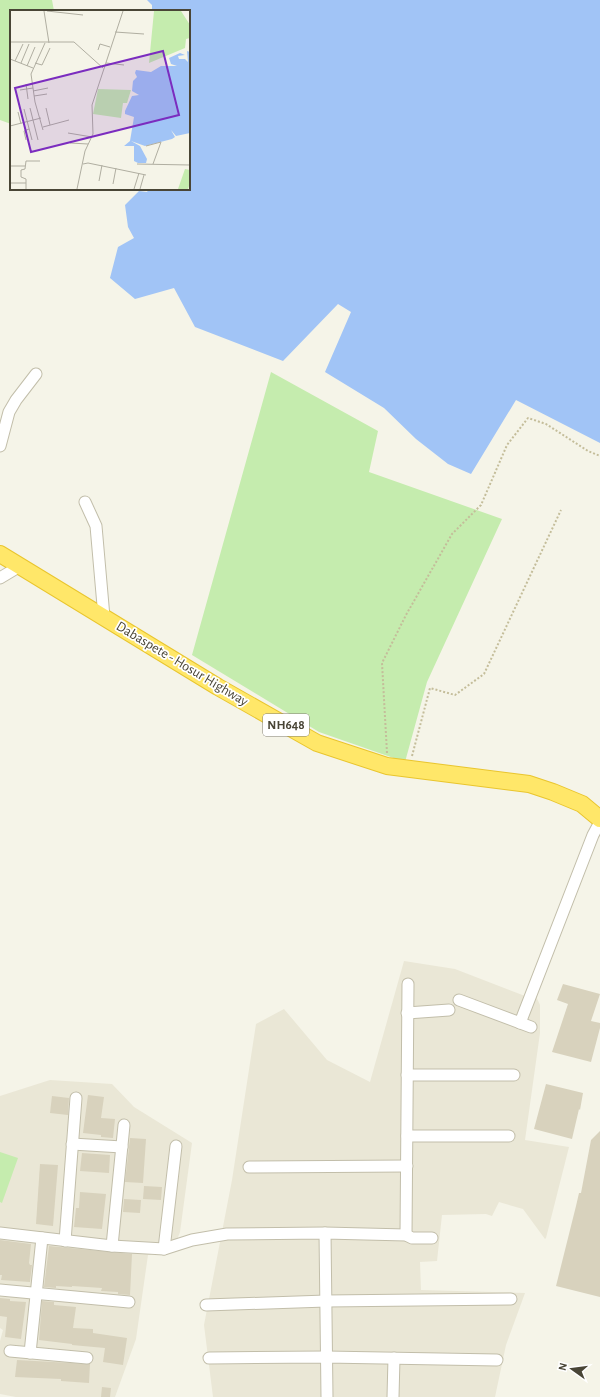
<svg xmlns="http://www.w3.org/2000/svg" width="600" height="1397" font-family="'Alegreya Sans',sans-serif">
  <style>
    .residential { fill: #eae7d6 }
    .green { fill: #c5ecae }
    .water { fill: #a1c4f6 }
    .building { fill: #d8d2bd }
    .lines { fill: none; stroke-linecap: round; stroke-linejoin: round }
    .minor-casing { stroke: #c2beaa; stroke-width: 13 }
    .highway-casing { stroke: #e9c52e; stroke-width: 18 }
    .path { stroke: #c4bd9a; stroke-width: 2; stroke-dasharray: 2 2; stroke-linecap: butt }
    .minor { stroke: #fff; stroke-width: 11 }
    .highway { stroke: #ffe769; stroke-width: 16 }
    .labels { text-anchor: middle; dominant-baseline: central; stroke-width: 3.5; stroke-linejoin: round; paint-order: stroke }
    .shield { fill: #fff; stroke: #807d72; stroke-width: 1 }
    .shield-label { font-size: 13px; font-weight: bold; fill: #494536 }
    .street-label { font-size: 14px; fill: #494536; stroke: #fff }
    .inset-road { fill: none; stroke: #b0aea1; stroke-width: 1 }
    .view { fill: #7b2cbf; fill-opacity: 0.15; stroke: #7b2cbf; stroke-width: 2 }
    .inset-edge { fill: none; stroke: #494536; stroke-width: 2 }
  </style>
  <rect width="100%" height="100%" fill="#f5f4e8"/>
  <g class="residential">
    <polygon points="404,961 455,969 525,996 535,994 540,1005 540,1033 525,1140 569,1147 546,1238 545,1239 523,1209 499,1202 492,1216 486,1214 442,1215 437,1261 420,1262 421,1290 525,1293 506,1345 495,1397 213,1397 204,1325 232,1180 256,1024 284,1009 327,1060 370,1082"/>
    <polygon points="50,1080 112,1084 134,1107 192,1143 180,1232 173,1250 148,1255 136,1339 115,1397 16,1397 0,1394 0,1341 3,1330 0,1328 0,1096"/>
  </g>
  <g class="green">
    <polygon points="0,0 52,0 54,11 11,11 11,124 0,120"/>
    <polygon points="271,372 378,431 369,472 502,519 427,682 405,762 319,732 192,655"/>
    <polygon points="0,1152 18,1158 2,1203 0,1202"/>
  </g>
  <polygon class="water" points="147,0 600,0 600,443 516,400 471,474 448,464 416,439 384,408 325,372 351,312 338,304 283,361 195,327 174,288 135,299 110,278 118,247 134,238 128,227 125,205 139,191 147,192 149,189 189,189 189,11 152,11 152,5"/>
  <g class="building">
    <polygon points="563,984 600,994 591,1021 600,1023 600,1028 591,1062 552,1052 568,1004 557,1000"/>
    <polygon points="546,1084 583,1093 580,1110 579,1109 572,1139 534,1129"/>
    <polygon points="88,1095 104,1097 101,1118 115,1119 113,1138 101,1137 101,1135 83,1133"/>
    <polygon points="52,1096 69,1098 68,1115 50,1113"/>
    <polygon points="600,1131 600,1297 556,1286 576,1206 579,1193 581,1193 591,1140"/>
    <polygon points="130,1138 146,1139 143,1183 125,1182"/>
    <polygon points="82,1153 110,1155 109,1173 80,1171"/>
    <polygon points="40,1164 58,1165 53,1226 36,1224"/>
    <polygon points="144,1186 162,1187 161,1200 143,1199"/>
    <polygon points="80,1192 106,1194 102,1229 74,1227 76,1208 79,1208"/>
    <polygon points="124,1199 141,1200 140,1213 123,1212"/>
    <polygon points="0,1240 31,1244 29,1263 30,1265 32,1265 30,1282 1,1280 2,1275 0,1275"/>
    <polygon points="49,1246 132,1254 130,1295 118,1294 118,1292 101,1291 102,1288 72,1286 72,1287 56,1286 56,1288 44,1287"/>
    <polygon points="0,1298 10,1299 10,1301 26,1302 21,1339 5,1337 7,1317 0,1316"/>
    <polygon points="42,1301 54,1302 54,1305 76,1307 73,1328 93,1329 93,1333 127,1338 123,1365 103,1362 105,1348 72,1345 72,1344 39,1340"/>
    <polygon points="17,1360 90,1364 89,1383 61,1381 61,1379 15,1377"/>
    <polygon points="102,1387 111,1388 110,1397 101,1397"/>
  </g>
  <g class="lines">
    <defs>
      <g id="minor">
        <polyline points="0,446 9,412 16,400 36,374"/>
        <polyline points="85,502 96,526 104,617"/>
        <polyline points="0,578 20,566"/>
        <polyline points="459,1000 531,1027"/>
        <polyline points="407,1013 449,1010"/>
        <polyline points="520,1023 593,835 600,822"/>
        <polyline points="407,1075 514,1075"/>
        <polyline points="407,1136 509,1136"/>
        <polyline points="72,1144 122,1147"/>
        <polyline points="249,1167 407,1166"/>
        <polyline points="0,1233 112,1246 164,1249 192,1240 227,1234 325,1233 406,1235 412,1238 432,1238"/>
        <polyline points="325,1233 327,1397"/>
        <polyline points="406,1235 408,984"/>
        <polyline points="65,1241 76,1098"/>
        <polyline points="112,1246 124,1125"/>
        <polyline points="164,1249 176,1146"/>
        <polyline points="0,1290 129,1302"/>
        <polyline points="206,1305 326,1301 511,1299"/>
        <polyline points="10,1351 87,1358"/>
        <polyline points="30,1353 42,1238"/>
        <polyline points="209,1358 326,1357 497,1360"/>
        <polyline points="393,1397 394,1358"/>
      </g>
      <polyline id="highway" points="0,554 218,687 317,743 387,766 529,784 553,792 582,804 600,819"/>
    </defs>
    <use href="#minor" class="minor-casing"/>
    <use href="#highway" class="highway-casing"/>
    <g class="path">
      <polyline points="387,753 382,663 406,615 452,534 481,505 507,445 528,418 546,424 588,451 600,456"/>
      <polyline points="412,756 430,688 455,695 484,674 561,510"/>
    </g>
    <use href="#minor" class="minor"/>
    <use href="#highway" class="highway"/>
  </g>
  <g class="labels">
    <rect class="shield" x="263" y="714" width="46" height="22" rx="3"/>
    <g class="shield-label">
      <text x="286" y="725">NH648</text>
    </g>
    <g class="street-label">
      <text transform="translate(182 664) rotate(31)">Dabaspete - Hosur Highway</text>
    </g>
  </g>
  <g transform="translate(10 10)">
    <rect width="180" height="180" fill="#f5f4e8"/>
    <path d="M 144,1 L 171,1 L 180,15 L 180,28 L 176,29 L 175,38 L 139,53 ZM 88,79 L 121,80 L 117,93 L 113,93 L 111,108 L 83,104 ZM 175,159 L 180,160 L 180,173 L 178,179 L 168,179 Z" fill="#c5ecae"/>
    <path d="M 177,41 L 180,42 L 180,123 L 166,126 L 161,120 L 165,127 L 162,129 L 135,136 L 121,131 L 130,136 L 137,149 L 136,153 L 128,153 L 124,151 L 124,136 L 114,136 L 120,131 L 124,107 L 115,104 L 115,101 L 122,86 L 129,85 L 122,81 L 123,71 L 127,67 L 125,63 L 126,60 L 141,62 L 151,56 L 167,56 L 161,54 L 159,48 L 170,43 L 175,45 L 168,46 L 169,49 L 175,49 L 178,52 Z" fill="#a1c4f6"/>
    <path class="inset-road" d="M 34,1 L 39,33M 37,1 L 73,5M 105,22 L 134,24M 0,32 L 64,32 L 93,58M 88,40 L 90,34 L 100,37M 0,49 L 23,58M 5,51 L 13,34M 11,53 L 19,34M 25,53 L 32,55 L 40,38M 96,53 L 114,55M 17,56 L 25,37M 16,74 L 18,89M 10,80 L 23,78M 23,81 L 38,78M 24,86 L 37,84M 20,98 L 28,130M 36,98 L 40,115M 14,99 L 22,130M 8,102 L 11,114M 0,116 L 31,108M 33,117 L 59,110M 33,120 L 25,92 L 21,64 L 35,33M 58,123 L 82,127M 16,130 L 14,121 L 19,119M 60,133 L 78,134M 136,136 L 151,132 L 143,154M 73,154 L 78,153 L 136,165M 127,154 L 180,155M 0,156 L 15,156M 89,171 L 92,155M 0,173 L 16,173M 103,174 L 106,158M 16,179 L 16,169 L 11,167 L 11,160 L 15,159 L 16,151 L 30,151M 67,179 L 75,141 L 83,124 L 82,95 L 113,1M 124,179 L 129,163M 130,179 L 134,165"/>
    <path class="view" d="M 153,41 L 169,105 L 21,142 L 5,78 Z"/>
    <rect width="180" height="180" class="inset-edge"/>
  </g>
  <g transform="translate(572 1369) rotate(284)" stroke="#ffffff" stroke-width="3" paint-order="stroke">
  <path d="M0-3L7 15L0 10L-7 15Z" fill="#494536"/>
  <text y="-6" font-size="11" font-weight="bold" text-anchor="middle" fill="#494536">N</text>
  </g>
</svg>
